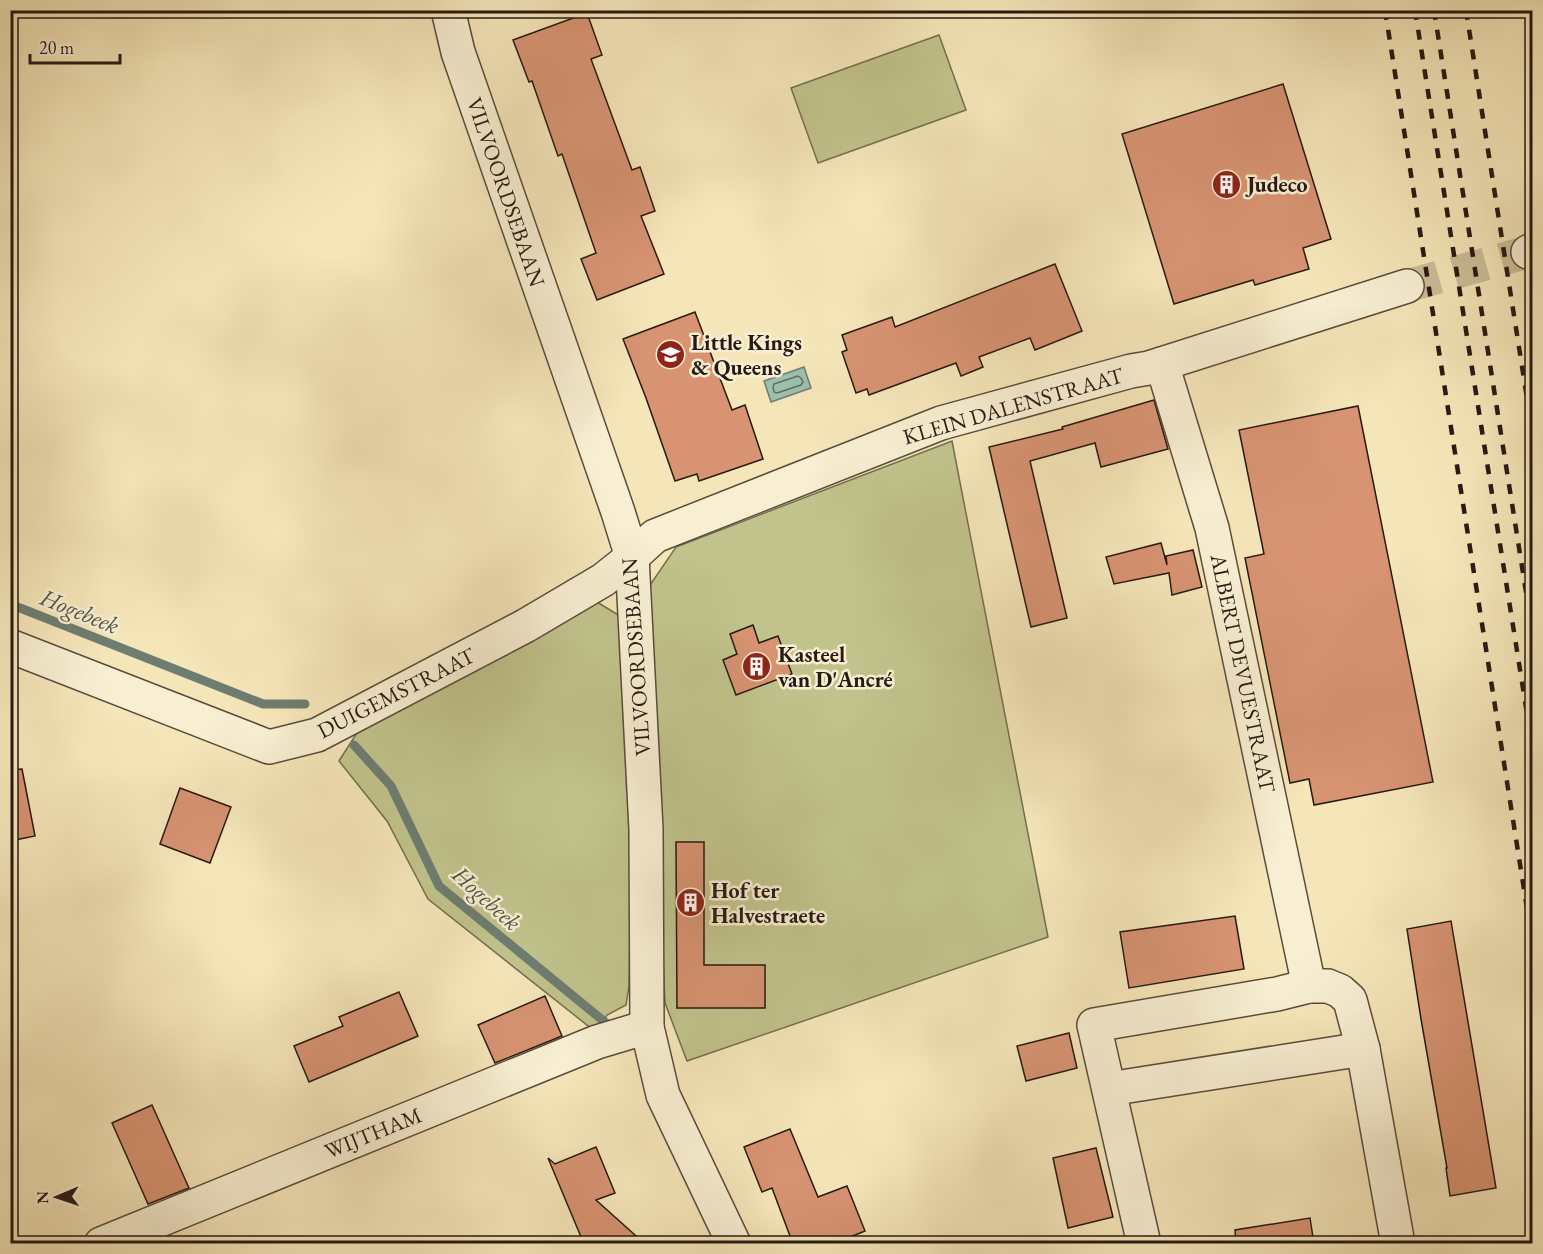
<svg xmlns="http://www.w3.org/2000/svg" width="1543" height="1254" font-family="'EB Garamond',serif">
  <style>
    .green { fill: #c1c38c; stroke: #746e50; stroke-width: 1.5 }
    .water { fill: #9cc0af; stroke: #6d7d71; stroke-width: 1.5 }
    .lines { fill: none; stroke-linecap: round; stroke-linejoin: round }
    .shore { stroke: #626c61; stroke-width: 1.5 }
    .stream { stroke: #6d7d71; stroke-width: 9 }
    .building { fill: #d79372; stroke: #271913; stroke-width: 1.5 }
    .minor-tunnel { stroke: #ccbd98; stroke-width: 33; stroke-dasharray: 33 16; stroke-linecap: butt }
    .minor-casing { stroke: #5a4c3c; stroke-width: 36 }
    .minor { stroke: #f8efd2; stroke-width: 33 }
    .rail { stroke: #271913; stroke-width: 4.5; stroke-dasharray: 10 10; stroke-linecap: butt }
    .labels { text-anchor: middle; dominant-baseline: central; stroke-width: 5; stroke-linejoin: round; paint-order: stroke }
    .poi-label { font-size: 22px; font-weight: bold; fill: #271913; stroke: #f8efd2; text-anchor: start }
    .street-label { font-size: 22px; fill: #271913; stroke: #f8efd2 }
    .water-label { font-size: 24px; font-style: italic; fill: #50534a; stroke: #f8efd2 }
  </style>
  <rect width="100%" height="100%" fill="#f5e6b9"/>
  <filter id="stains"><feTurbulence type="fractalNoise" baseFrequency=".00333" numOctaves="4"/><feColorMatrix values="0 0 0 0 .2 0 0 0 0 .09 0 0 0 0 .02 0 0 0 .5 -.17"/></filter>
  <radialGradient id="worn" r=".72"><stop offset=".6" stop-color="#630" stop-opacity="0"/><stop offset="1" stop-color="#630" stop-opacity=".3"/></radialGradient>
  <g class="green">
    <polygon points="939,35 966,110 818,163 791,88"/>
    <polygon points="952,441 1048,937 687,1061 665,1003 646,591 676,547"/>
    <polygon points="597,602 620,616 632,817 629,986 626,1005 607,1015 597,1033 428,899 387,821 339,761 360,728"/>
  </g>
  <polygon class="water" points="804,367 811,388 771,402 764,381"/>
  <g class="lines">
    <polygon class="shore" points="798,376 801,378 803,382 801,385 777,393 774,392 773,387 774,384"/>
    <g class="stream">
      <polyline points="10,604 263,704 305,704"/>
      <polyline points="354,745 391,786 439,886 606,1023"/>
    </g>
  </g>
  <g class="building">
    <polygon points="587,13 602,55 591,59 632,170 640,167 655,211 641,216 664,274 597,300 581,259 596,253 562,154 558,156 532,81 529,82 513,40"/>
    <polygon points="1283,84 1331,239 1303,248 1309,269 1255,285 1253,280 1174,304 1122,134"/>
    <polygon points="1055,264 1082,331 1035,350 1030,338 979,357 983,367 961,376 956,363 869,395 867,389 856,393 842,352 847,350 842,335 892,317 895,327"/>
    <polygon points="695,312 732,410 745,405 763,459 699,481 697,474 675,481 646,398 623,339"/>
    <polygon points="1154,400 1168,449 1101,467 1095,443 1030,461 1067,618 1031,627 989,447 1063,429 1062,427"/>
    <polygon points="1358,406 1433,782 1314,805 1309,779 1290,783 1245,558 1264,554 1239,430"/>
    <polygon points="1161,543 1167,565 1166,556 1193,550 1202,587 1172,595 1169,573 1114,584 1106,557"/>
    <polygon points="753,625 759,643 778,636 792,674 736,695 723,660 737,654 730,634"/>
    <polygon points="22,769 35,836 10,841 10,770"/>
    <polygon points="180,788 231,807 210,863 160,844"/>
    <polygon points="676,842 704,842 704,965 765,965 765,1008 677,1008"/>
    <polygon points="1235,916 1244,969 1129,988 1120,932"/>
    <polygon points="1451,921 1496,1188 1450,1196 1446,1168 1447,1168 1421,1019 1407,929"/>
    <polygon points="399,992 418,1036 309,1082 294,1046 343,1026 339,1017"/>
    <polygon points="545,996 562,1036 495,1063 478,1025"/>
    <polygon points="1069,1033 1077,1068 1026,1081 1017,1046"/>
    <polygon points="152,1105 189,1188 148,1204 112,1123"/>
    <polygon points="790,1129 818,1197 847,1186 865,1231 833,1244 793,1244 772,1188 762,1192 744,1147"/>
    <polygon points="596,1147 615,1193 596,1200 645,1244 584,1244 548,1158 555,1164"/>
    <polygon points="1096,1148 1113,1217 1068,1228 1053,1158"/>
    <polygon points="1310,1218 1314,1244 1236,1244 1235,1230"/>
  </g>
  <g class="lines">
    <polyline class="minor-tunnel" points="1407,286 1528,252"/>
    <defs>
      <g id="minor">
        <polyline points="448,10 458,52 618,512 632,557 646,829 647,1027 663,1095 734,1244"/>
        <polyline points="1528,252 1532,250"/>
        <polyline points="1162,364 1212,528 1309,986"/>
        <polyline points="10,646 269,747 317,735 525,626 603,580 632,557 655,536 941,423 1131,371 1149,368 1407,286"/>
        <polyline points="1109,1089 1363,1049"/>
        <polyline points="101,1244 597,1042 647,1027"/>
        <polyline points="1144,1244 1094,1025 1277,994 1309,986 1328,986 1340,991 1350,1000 1363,1049 1398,1244"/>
      </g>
    </defs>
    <use href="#minor" class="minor-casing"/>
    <use href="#minor" class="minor"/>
    <g class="rail">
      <polyline points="1385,10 1532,940"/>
      <polyline points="1415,10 1532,745"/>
      <polyline points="1434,10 1532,630"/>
      <polyline points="1466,10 1532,430"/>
    </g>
  </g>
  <defs>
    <symbol id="building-disc" viewBox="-11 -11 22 22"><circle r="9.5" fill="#8f2418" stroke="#f8efd2"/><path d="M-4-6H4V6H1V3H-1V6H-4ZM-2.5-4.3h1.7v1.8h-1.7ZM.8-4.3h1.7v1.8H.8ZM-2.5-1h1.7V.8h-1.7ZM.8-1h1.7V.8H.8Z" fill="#fff"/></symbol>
    <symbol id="school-disc" viewBox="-11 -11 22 22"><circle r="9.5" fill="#8f2418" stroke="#f8efd2"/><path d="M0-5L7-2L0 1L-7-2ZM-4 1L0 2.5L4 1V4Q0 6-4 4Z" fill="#fff"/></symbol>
  </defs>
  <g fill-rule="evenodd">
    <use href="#building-disc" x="1210" y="168" width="33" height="33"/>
    <use href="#school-disc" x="654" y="338" width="33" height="33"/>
    <use href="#building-disc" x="740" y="650" width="33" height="33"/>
    <use href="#building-disc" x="674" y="886" width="33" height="33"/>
  </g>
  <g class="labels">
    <g class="poi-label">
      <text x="1247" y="184">Judeco</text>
      <text x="691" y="342">Little Kings<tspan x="691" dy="25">&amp; Queens</tspan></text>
      <text x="778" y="654">Kasteel<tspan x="778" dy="25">van D'Ancré</tspan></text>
      <text x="711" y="890">Hof ter<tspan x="711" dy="25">Halvestraete</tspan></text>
    </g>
    <g class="street-label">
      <text transform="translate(506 192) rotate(71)">VILVOORDSEBAAN</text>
      <text transform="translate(1013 406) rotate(-16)">KLEIN DALENSTRAAT</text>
      <text transform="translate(636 657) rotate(-94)">VILVOORDSEBAAN</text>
      <text transform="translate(1243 673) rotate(78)">ALBERT DEVUESTRAAT</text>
      <text transform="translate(396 693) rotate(-27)">DUIGEMSTRAAT</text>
      <text transform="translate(373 1133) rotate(-22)">WIJTHAM</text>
    </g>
    <g class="water-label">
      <text transform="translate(80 611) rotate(22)">Hogebeek</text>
      <text transform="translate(487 898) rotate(42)">Hogebeek</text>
    </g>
  </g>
  <rect width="1543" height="1254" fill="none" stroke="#f5e6b9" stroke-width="36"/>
  <rect x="12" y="12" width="1519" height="1230" fill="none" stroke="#271913" stroke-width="3"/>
  <rect x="18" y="18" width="1507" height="1218" fill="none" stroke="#271913" stroke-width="1.5"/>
  <g transform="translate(57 1197) rotate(268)" stroke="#f8efd2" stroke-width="4.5" paint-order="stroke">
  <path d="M0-4.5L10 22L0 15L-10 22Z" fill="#271913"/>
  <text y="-9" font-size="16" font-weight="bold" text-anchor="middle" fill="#271913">N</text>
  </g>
  <path d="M30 54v9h90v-9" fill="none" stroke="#271913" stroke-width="3"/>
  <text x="39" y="54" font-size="18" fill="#271913" stroke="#f8efd2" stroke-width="4.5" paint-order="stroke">20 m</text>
  <rect width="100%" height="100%" filter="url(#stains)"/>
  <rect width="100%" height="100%" fill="url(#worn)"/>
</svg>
